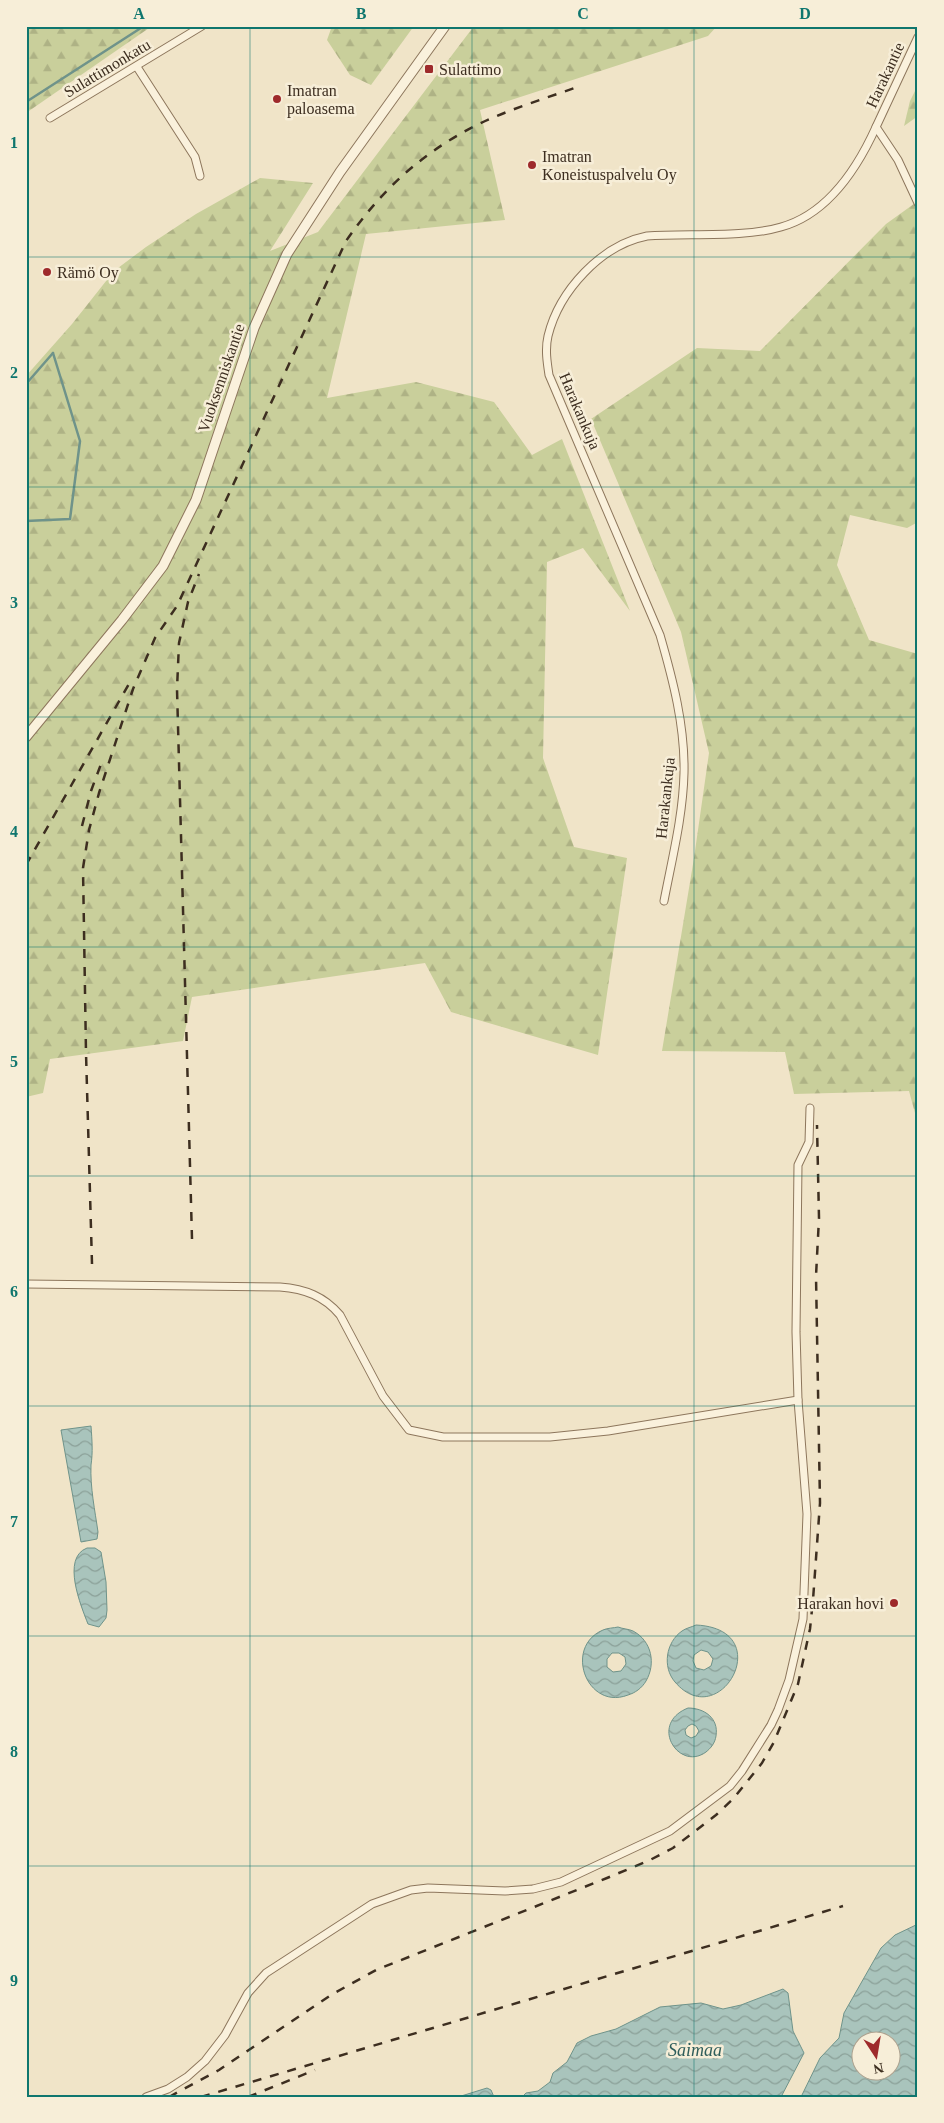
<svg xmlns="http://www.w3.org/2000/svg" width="944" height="2123" font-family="'Times New Roman',serif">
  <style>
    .forest { fill: url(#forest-firs) }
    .water { fill: url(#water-waves); stroke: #6f938a; fill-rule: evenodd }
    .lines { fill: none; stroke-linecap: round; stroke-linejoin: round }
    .stream { stroke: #6f938a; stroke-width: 2.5 }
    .minor-casing { stroke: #8d765c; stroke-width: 9 }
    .tertiary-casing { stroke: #8d765c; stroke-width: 11 }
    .minor { stroke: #faf1dc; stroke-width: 7 }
    .tertiary { stroke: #faf1dc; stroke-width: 9 }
    .rail { stroke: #3d2e20; stroke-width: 2.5; stroke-dasharray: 9 9; stroke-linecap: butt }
    .grid { fill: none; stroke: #0f766e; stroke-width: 1; stroke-opacity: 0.55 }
    .poi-dot { fill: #9e2a2b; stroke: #f7eed8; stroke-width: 2 }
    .labels { text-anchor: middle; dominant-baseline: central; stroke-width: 5; stroke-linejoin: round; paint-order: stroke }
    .street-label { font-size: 16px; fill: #3d2e20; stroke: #f7eed8 }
    .poi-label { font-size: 16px; fill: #3d2e20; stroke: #f7eed8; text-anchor: start }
    .water-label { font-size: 18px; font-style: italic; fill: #2f5d5a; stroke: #f7eed8 }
    .neatline { fill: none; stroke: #0f766e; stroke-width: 2 }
    .grid-label { font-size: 16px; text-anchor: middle; font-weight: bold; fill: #0f766e }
  </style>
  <defs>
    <pattern id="forest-firs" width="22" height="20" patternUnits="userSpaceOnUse" patternTransform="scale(1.25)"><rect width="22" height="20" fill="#c9cf9b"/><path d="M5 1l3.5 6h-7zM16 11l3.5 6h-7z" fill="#aeb285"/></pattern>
    <pattern id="water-waves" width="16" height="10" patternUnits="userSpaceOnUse" patternTransform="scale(1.25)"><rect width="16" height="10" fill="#a9c4bc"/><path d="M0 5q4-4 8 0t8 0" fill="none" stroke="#8ba098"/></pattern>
  </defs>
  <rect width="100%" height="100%" fill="#f0e4c8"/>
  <g class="forest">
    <polygon points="26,26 152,26 26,113"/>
    <polygon points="332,26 414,26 371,85 350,75 327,40"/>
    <polygon points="474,26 717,26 708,36 480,110 505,220 366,234 327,398 416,382 494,402 532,455 562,439 630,611 583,548 547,562 543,758 574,847 627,858 598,1055 451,1012 425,963 192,997 183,1041 50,1059 43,1093 26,1097 26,376 72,324 114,271 146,247 196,214 260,178 313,183 270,251 318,232"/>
    <polygon points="918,85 918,116 904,126 910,101"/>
    <polygon points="918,201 918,522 907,528 850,515 837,565 869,640 918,654 918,1113 915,1113 909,1091 794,1094 785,1052 662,1051 694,858 709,753 681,632 591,419 697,348 760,351 886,224"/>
  </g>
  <g class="water">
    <path d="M 91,1426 C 92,1440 93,1452 91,1465 C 90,1487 95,1511 98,1532 L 97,1539 L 81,1542 L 61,1430 Z"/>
    <path d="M 87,1548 L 95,1548 L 101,1552 L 106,1582 L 107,1610 L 106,1618 L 99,1627 L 88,1624 C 81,1606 61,1558 87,1548 Z"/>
    <path d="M 696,1625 C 779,1629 720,1735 675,1682 C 662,1667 666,1642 682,1631 C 686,1628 692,1627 696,1625 ZM 701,1650 L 708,1652 L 713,1659 L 711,1666 L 704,1670 L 696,1668 L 693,1661 L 694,1655 Z"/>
    <path d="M 618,1627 C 623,1629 629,1629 633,1631 C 652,1641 656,1664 646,1681 C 642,1688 635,1693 628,1695 C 587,1711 563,1647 603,1630 C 607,1628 614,1628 618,1627 ZM 612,1653 L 619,1653 L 625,1657 L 626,1664 L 621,1671 L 613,1672 L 607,1667 L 607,1659 Z"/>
    <path d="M 688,1708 C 704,1708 719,1718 716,1736 C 715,1743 711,1748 706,1752 C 679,1772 648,1724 688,1708 ZM 692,1724 L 696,1726 L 699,1731 L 696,1736 L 691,1738 L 686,1735 L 685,1730 L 688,1726 Z"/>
    <path d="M 918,1924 L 918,2097 L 801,2097 L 820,2058 L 839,2038 L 844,2013 L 881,1948 L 895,1935 ZM 892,2040 L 892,2070 L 862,2070 L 862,2040 Z"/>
    <polygon points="783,1989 788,1993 793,2031 804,2053 781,2097 522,2097 526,2093 538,2091 550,2082 553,2073 567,2062 577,2043 591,2036 616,2029 660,2007 701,2003 723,2009 741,2005"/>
    <polygon points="487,2088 491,2090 494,2097 458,2097"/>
  </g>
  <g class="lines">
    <g class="stream">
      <polyline points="26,102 144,26"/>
      <polyline points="26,384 53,353"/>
      <polyline points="26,521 70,519 80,441 53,353"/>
    </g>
    <defs>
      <g id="minor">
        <polyline points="918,37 876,127 898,160 918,203"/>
        <polyline points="137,67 195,157 200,176"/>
        <polyline points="50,118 202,26"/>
        <path d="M 664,901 C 672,859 683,816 684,773 C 685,726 673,680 660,635 L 549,375 C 547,362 545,349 548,336 C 559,291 601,245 647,236 C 687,233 744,238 781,227 C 828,214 857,169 876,127"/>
        <path d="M 26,1284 L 280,1287 C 305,1289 324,1296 340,1315 L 383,1396 L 409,1430 L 443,1437 L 550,1437 L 608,1431 L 798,1400 L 796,1332 L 798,1165 L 809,1142 L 810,1108"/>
        <polyline points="146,2097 168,2089 187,2077 205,2061 225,2035 248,1993 266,1973 372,1904 411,1890 428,1888 505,1891 533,1889 561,1882 670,1831 730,1786 742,1771 771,1725 778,1710 789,1680 803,1619 807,1514 798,1400"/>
      </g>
      <polyline id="tertiary" points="26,737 122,620 163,566 196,500 254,328 287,254 340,172 445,26"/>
    </defs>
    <use href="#minor" class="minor-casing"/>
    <use href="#tertiary" class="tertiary-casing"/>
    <use href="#minor" class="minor"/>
    <use href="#tertiary" class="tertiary"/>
    <g class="rail">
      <polyline points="82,826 91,791 101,764"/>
      <polyline points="26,865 130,682"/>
      <polyline points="192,1239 177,689 179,643 188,602 199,574"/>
      <path d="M 92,1264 L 86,1053 L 83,868 L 89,830 L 99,793 L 133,689 L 155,638 L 177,606 L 346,241 C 380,192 419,155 473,127 C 506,110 544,99 580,86"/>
      <polyline points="169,2097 219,2070 331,1995 376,1970 607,1878 650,1860 673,1848 716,1815 733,1799 762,1763 774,1742 798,1684 810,1629 813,1600 820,1503 816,1276 819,1218 817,1125"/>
      <polyline points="201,2097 843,1906"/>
      <polyline points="248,2097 315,2070"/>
    </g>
  </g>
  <path class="grid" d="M 250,26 L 250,2097M 472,26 L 472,2097M 694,26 L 694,2097M 26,257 L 918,257M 26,487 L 918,487M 26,717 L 918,717M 26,947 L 918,947M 26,1176 L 918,1176M 26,1406 L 918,1406M 26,1636 L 918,1636M 26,1866 L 918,1866"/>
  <g class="poi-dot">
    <rect x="424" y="64" width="10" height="10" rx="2.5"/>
    <circle cx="277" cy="99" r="5"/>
    <circle cx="532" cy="165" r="5"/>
    <circle cx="47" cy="272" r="5"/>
    <circle cx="894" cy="1603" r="5"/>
  </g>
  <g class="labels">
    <g class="street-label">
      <text transform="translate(107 68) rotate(-31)">Sulattimonkatu</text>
      <text transform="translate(885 75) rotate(-65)">Harakantie</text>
      <text transform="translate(221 378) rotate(-71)">Vuoksenniskantie</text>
      <text transform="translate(580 411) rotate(67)">Harakankuja</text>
      <text transform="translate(665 798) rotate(-84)">Harakankuja</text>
    </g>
    <g class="poi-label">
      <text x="439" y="69">Sulattimo</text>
      <text x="287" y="90">Imatran<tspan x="287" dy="18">paloasema</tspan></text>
      <text x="542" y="156">Imatran<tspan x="542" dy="18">Koneistuspalvelu Oy</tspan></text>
      <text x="57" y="272">Rämö Oy</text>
      <text x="884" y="1603" text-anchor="end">Harakan hovi</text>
    </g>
    <g class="water-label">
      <text x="695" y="2050">Saimaa</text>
    </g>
  </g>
  <rect width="944" height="2123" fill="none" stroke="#f7eed8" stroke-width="55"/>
  <g transform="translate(876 2056) rotate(168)"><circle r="24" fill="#f7eed8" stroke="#ada18e"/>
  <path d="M0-4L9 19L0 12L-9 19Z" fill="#9e2a2b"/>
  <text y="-8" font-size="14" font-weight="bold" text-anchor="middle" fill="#3d2e20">N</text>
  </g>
  <rect x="28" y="28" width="888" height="2068" class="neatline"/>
  <g class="grid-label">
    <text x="139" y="19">A</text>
    <text x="361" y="19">B</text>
    <text x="583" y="19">C</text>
    <text x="805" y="19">D</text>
    <text x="14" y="148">1</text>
    <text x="14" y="378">2</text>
    <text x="14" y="608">3</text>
    <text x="14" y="837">4</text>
    <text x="14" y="1067">5</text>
    <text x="14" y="1297">6</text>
    <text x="14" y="1527">7</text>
    <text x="14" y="1757">8</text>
    <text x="14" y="1986">9</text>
  </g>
</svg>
